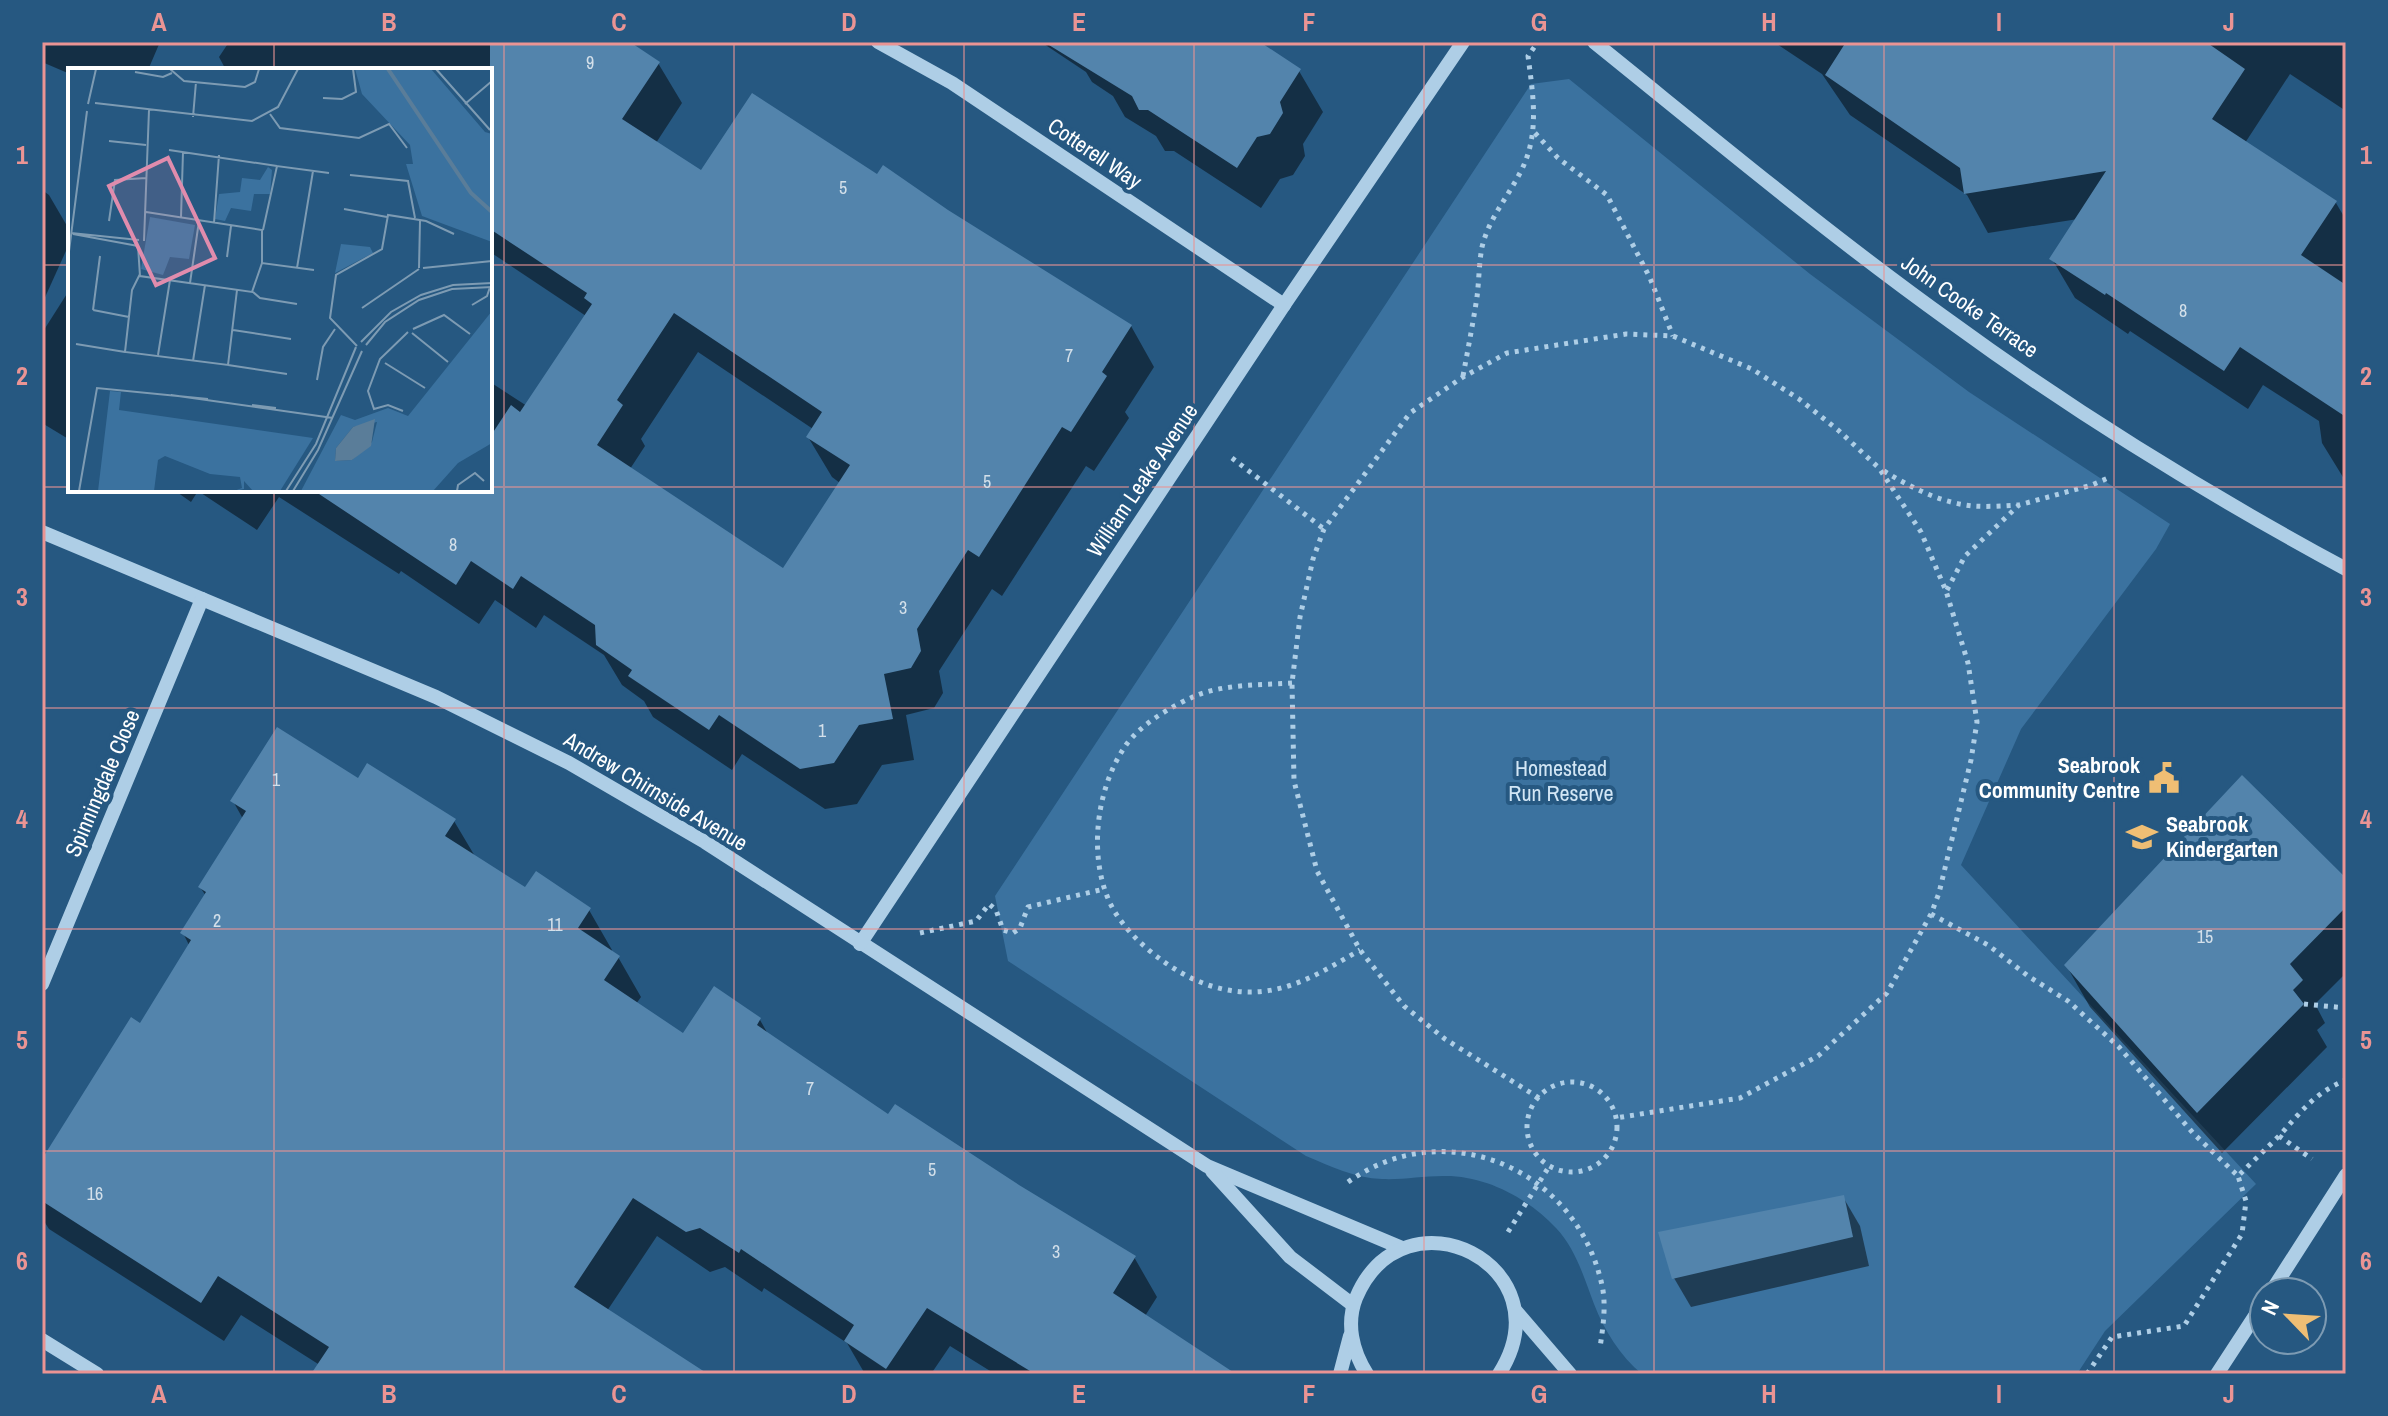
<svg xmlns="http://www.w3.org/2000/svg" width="2388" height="1416" font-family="'Archivo Narrow',sans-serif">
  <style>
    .green { fill: #3b729f }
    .shadow { fill: #0007; fill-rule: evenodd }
    .building { fill: #5384ac; fill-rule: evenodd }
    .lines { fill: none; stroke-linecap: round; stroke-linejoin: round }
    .path { stroke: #aecee6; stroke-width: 5; stroke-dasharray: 4 6; stroke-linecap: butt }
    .minor { stroke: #aecee6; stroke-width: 14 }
    .grid { fill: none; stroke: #ea9494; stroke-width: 2; stroke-opacity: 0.55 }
    .labels { text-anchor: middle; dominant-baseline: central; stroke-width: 8; stroke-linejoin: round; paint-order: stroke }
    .number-label { font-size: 18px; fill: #d4e0ea }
    .street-label { font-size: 22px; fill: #fff; stroke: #265881 }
    .poi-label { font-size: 22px; font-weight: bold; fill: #fff; stroke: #265881; text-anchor: end }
    .park-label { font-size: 22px; fill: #d2e6f5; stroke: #265881 }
    .inset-river { fill: none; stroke: #5a7d99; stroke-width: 4 }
    .inset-road { fill: none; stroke: #7d9bb3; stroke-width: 2 }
    .view { fill: #e08cad; fill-opacity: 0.15; stroke: #e08cad; stroke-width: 4 }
    .inset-edge { fill: none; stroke: #fff; stroke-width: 4 }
    .neatline { fill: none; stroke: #ea9494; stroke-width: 3 }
    .grid-label { font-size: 26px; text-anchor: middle; font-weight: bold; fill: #ea9494 }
  </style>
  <rect width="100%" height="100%" fill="#265881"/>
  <path class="green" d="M 1569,79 L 1810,274 L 1969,392 L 2170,524 L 2156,549 L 2021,729 L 1961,865 L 2256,1184 L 2105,1331 L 2077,1374 L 1642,1374 C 1620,1356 1604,1330 1594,1304 C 1584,1278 1576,1249 1556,1228 C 1528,1198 1485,1175 1443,1176 C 1422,1176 1402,1180 1382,1179 C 1355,1178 1330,1166 1306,1156 L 1008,961 L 995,896 L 1531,84 Z"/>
  <g class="shadow">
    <polygon points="42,42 160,42 148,70 70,70 70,74 42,62"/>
    <path d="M 229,42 L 626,42 L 658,63 L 682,103 L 656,143 L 701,173 L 878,177 L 947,211 L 1131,326 L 1154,367 L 1125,412 L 1129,418 L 1094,471 L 1086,466 L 1002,596 L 992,589 L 939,671 L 943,693 L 934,708 L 906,715 L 914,760 L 882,765 L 857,804 L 825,809 L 742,754 L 732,770 L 653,717 L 644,701 L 622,685 L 604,655 L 544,615 L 536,628 L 495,600 L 479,624 L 401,571 L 399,574 L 279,497 L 257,530 L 198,491 L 191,502 L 174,490 L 490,490 L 490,382 L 527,406 L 586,316 L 490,252 L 490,70 L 226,70 L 219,57 ZM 698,352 L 813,429 L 808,437 L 832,477 L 840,483 L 783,571 L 630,469 L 645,446 L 641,439 Z"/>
    <polygon points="1041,42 1256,42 1299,71 1323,112 1303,144 1305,156 1293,175 1280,179 1261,208 1174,151 1165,151 1156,136 1125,117 1113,96 1092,82 1086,72"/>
    <polygon points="1774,42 2346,42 2346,111 2290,74 2245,143 2336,203 2346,220 2346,482 2322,443 2319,421 2263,385 2248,409 2130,331 2128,334 2075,298 2052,259 2078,219 1988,233 1967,195 1850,115 1822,74"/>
    <polygon points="42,190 49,195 70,231 70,242 42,304"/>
    <polygon points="70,289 70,440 42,423 42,333"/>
    <polygon points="358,781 454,821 476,858 526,890 589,910 612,950 611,952 618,957 641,997 636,1004 684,1036 760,1020 769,1036 889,1117 1018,1187 1134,1257 1157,1297 1145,1316 1217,1374 995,1374 950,1346 931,1374 865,1374 847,1343 764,1288 762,1292 725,1267 710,1272 657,1236 607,1311 705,1374 329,1374 326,1369 241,1315 224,1341 49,1229 42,1218 42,1163 141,1026 189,945 183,933 206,896 200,887 243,819 233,801"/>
    <polygon points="2346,880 2346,973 2315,1004 2325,1023 2317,1030 2327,1047 2222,1153 2090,1007 2066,965"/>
    <polygon points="1843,1197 1860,1226 1869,1266 1691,1307 1674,1278"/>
  </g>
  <g class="building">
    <path d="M 490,42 L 630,42 L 660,62 L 622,119 L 701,170 L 752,93 L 877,174 L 883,165 L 948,210 L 1132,325 L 1102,372 L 1107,376 L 1071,432 L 1062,427 L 979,557 L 968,550 L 917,629 L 921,651 L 911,668 L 884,674 L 893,719 L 859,725 L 834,763 L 800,769 L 719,715 L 709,730 L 628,676 L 632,670 L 596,645 L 595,625 L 521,576 L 513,589 L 471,561 L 456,585 L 313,490 L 490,490 L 490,437 L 511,405 L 520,412 L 592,304 L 584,298 L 587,293 L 490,229 ZM 674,313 L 822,412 L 806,437 L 850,465 L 783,568 L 597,445 L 623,405 L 617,400 Z"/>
    <polygon points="1044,42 1260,42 1301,69 1280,102 1283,113 1270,134 1257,137 1237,168 1148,110 1139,110 1132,96"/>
    <polygon points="1846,42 2206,42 2245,69 2212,119 2337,201 2301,255 2346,285 2346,417 2240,347 2224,371 2106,293 2105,295 2049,259 2106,171 1964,194 1960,168 1825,75"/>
    <polygon points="277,727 358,778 367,763 456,819 445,836 525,887 536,871 591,908 578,928 620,956 604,980 683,1033 714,986 761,1018 757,1025 888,1114 895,1104 1019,1185 1136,1256 1113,1293 1236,1374 1035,1374 927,1308 886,1369 844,1341 854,1325 741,1249 739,1253 700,1228 686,1232 633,1198 574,1287 708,1374 311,1374 329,1347 218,1276 201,1303 42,1201 42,1159 131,1017 140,1023 191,940 180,933 206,892 198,887 246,811 230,801"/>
    <polygon points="2242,775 2346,878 2346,907 2290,964 2303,980 2293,990 2304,1004 2197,1113 2064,965"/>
    <polygon points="1844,1195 1853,1237 1672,1279 1658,1232"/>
  </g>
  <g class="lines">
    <g class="path">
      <polyline points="1535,133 1558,158 1607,195 1650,278 1673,336"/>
      <path d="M 1463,376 C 1468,349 1473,323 1477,297 C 1479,281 1479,263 1482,247 C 1489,218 1508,197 1521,171 C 1540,134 1533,95 1528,56 L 1538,42"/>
      <polyline points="1232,458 1324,529"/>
      <path d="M 1884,471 C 1910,487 1941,503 1973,506 C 1987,507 2003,506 2018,505"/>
      <polyline points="1947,590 1965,556 2019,505 2092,485 2108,478"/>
      <path d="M 1292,683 C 1260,685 1224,684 1195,696 C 1172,706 1141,724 1126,745 C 1096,788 1088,856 1110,903 C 1121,926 1143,947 1163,961 C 1193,983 1229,996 1266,991 C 1302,986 1330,967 1360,950"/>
      <path d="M 1931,914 L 1988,945 L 2028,976 L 2068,1001 L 2119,1047 L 2193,1133 L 2238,1176 C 2251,1163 2265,1150 2279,1136 C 2301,1112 2314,1093 2346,1080"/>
      <polyline points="920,933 976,921 989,904 996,910 1003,930 1013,933 1020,928 1028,907 1104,889"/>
      <polyline points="2304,1004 2346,1008"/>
      <circle cx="1572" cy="1127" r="45"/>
      <polyline points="1539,1098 1445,1039 1404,1006 1360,950 1317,871 1294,781 1292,683 1300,617 1313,559 1324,529 1410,413 1463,377 1507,353 1626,334 1673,336 1752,369 1799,399 1838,430 1879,468 1921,532 1946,591 1968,663 1977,722 1971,760 1939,893 1931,914 1887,993 1818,1056 1740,1098 1616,1118"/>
      <polyline points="2279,1136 2312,1159"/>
      <path d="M 1348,1182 C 1445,1113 1574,1168 1601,1281 C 1607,1303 1603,1326 1600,1348"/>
      <polyline points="1508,1232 1550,1165"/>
      <polyline points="2087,1374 2112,1337 2184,1326 2242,1234 2246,1201 2238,1176"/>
    </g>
    <g class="minor">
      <polyline points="878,42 952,83 1284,305"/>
      <path d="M 1594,42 C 1712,137 1828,234 1951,322 C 2077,414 2209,495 2346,569"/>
      <polyline points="42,532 436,697 569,763 705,842 1207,1166 1402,1248"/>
      <polyline points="860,944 1284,305 1463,42"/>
      <polyline points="42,984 202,599"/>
      <polyline points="1212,1171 1290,1257 1353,1305"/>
      <polyline points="2271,1292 2346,1175"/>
      <polyline points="1515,1310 1570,1374"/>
      <polyline points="42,1340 97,1374"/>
      <polyline points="1340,1374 1350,1336"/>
      <path d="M 1367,1374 C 1352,1351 1346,1323 1356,1298 C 1404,1184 1568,1266 1499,1374"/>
      <polyline points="2217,1374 2264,1302"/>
    </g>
  </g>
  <path class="grid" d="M 274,42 L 274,70M 504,42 L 504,1374M 734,42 L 734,1374M 964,42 L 964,1374M 1194,42 L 1194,1374M 1424,42 L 1424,1374M 1654,42 L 1654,1374M 1884,42 L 1884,1374M 2114,42 L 2114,1374M 42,265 L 70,265M 490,265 L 2346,265M 42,487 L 70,487M 490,487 L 2346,487M 274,490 L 274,1374M 42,708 L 2346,708M 42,929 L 2346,929M 42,1151 L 2346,1151"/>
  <defs>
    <symbol id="civic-bare" viewBox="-9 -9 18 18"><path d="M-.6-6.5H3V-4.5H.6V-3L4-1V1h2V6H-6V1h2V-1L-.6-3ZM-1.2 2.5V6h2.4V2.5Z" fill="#efbe74" stroke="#265881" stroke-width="2.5" paint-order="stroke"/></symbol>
    <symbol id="school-bare" viewBox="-9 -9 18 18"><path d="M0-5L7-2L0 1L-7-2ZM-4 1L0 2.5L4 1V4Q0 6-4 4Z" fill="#efbe74" stroke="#265881" stroke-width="2.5" paint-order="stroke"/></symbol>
  </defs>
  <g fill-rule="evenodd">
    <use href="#civic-bare" x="2142" y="756" width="44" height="44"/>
    <use href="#school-bare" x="2120" y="815" width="44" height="44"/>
  </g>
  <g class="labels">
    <g class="number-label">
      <text x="590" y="62">9</text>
      <text x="843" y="187">5</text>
      <text x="2183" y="310">8</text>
      <text x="1069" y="355">7</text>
      <text x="987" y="481">5</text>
      <text x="453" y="544">8</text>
      <text x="903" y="607">3</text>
      <text x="822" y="730">1</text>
      <text x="276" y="779">1</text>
      <text x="217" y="920">2</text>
      <text x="555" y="924">11</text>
      <text x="2205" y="936">15</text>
      <text x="810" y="1088">7</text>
      <text x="932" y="1169">5</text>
      <text x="95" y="1193">16</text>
      <text x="1056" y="1251">3</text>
    </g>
    <g class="street-label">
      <text transform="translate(1095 153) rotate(34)">Cotterell Way</text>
      <text transform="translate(1970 306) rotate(35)">John Cooke Terrace</text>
      <text transform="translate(1142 480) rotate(-56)">William Leake Avenue</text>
      <text transform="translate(102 783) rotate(-67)">Spinningdale Close</text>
      <text transform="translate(656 791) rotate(31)">Andrew Chirnside Avenue</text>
    </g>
    <g class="poi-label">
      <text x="2140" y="765">Seabrook<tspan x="2140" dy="25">Community Centre</tspan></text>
      <text x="2166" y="824" text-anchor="start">Seabrook<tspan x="2166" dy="25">Kindergarten</tspan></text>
    </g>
    <g class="park-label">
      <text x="1561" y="768">Homestead<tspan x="1561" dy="25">Run Reserve</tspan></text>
    </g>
  </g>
  <g transform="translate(68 68)">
    <rect width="424" height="424" fill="#265881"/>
    <path d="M 287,1 L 363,1 L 417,64 L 424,66 L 424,174 L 354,148 L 338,96 L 345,96 L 342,77 L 294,26 ZM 200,99 L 204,102 L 202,126 L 186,126 L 183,143 L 163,140 L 157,153 L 147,151 L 151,126 L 172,124 L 174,110 L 192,112 ZM 82,149 L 127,157 L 121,191 L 102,189 L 95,207 L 73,201 ZM 273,176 L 302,179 L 305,185 L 267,205 ZM 424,243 L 424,375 L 390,395 L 365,423 L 233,423 L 273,347 L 287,352 L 320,340 L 340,348 ZM 309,354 L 304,374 L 284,392 L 267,393 L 268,380 L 285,359 ZM 42,323 L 53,324 L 51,342 L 245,370 L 212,423 L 185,423 L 176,413 L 176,421 L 166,423 L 174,420 L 172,409 L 142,406 L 97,388 L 90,392 L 86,423 L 30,423 Z" fill="#3b729f" fill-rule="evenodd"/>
    <path d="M 307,351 L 303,378 L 284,392 L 267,393 L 268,380 L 285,359 Z" fill="#5a7d99"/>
    <path class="inset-river" d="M 320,1 L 403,125 L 424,144"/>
    <path class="inset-road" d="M 102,1 L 116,13 L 177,19 L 187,14 L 191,1M 368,1 L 422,62M 67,4 L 95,9 L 104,5M 255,30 L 274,31 L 288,24 L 285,1M 27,35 L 184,53 L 210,39 L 230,1M 20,36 L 28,1M 397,36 L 424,13M 202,46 L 212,60 L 291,70 L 321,56 L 339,80M 125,49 L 128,14M 41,73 L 78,77M 101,82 L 209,98M 282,107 L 340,113 L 347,150M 276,141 L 319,149M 78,144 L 194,162 L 194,195M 113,149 L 115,84M 41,153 L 47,112 L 78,110M 146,155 L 151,87M 195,162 L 209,98 L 261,105M 3,165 L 71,172M 5,166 L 70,178M 76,173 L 81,42M 70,178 L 72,208 L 184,224 L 194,195 L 246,202M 159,189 L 163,158M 0,191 L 19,43M 229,200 L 245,103M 351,200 L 352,153M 355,200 L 424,193M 72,206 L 64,222 L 57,284 L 160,297 L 169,222M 122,215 L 131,153M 185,224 L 192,230 L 229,236M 404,237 L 419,228 L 422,219M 294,240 L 351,201M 25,242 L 32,188M 25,242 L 61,249M 345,261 L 376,247 L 402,266M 165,262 L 223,271M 344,265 L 380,294M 293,274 L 323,244 L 353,227 L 385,217 L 424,215M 8,276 L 57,284M 298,277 L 317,254 L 351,232 L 384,221 L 424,219M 289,278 L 262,250 L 268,207 L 314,181 L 320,147 L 358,153 L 386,166M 90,287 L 102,212M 125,293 L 137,217M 317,295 L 357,320M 160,297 L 219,306M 249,312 L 255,279 L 267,261M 103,327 L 265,350M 184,337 L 208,340M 335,343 L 320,337 L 306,341 L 300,323 L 312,291 L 340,264M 11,423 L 29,320 L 140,331M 218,423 L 248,376 L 288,279M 225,423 L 250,382 L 294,283M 389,423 L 390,417 L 407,405 L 416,413"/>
    <path class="view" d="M 100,90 L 147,190 L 88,217 L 41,118 Z"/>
    <rect width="424" height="424" class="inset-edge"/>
  </g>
  <rect width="2388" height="1416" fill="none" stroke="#265881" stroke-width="88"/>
  <g transform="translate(2288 1316) rotate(295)"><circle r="38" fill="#265881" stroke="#7d9bb3" stroke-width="2"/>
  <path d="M0-6L14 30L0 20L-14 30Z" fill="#efbe74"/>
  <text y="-12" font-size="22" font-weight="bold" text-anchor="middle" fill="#ffffff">N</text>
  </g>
  <rect x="44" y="44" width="2300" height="1328" class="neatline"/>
  <g class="grid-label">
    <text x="159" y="31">A</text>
    <text x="389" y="31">B</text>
    <text x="619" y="31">C</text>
    <text x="849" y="31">D</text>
    <text x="1079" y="31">E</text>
    <text x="1309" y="31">F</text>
    <text x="1539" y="31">G</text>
    <text x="1769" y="31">H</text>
    <text x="1999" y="31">I</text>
    <text x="2229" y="31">J</text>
    <text x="22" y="164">1</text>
    <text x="2366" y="164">1</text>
    <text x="22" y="385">2</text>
    <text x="2366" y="385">2</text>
    <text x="22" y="606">3</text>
    <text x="2366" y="606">3</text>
    <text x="22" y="828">4</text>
    <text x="2366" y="828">4</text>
    <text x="22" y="1049">5</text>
    <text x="2366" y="1049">5</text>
    <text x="22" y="1270">6</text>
    <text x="2366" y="1270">6</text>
    <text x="159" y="1403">A</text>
    <text x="389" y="1403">B</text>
    <text x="619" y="1403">C</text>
    <text x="849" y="1403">D</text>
    <text x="1079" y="1403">E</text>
    <text x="1309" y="1403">F</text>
    <text x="1539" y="1403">G</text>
    <text x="1769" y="1403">H</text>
    <text x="1999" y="1403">I</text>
    <text x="2229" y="1403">J</text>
  </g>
</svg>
